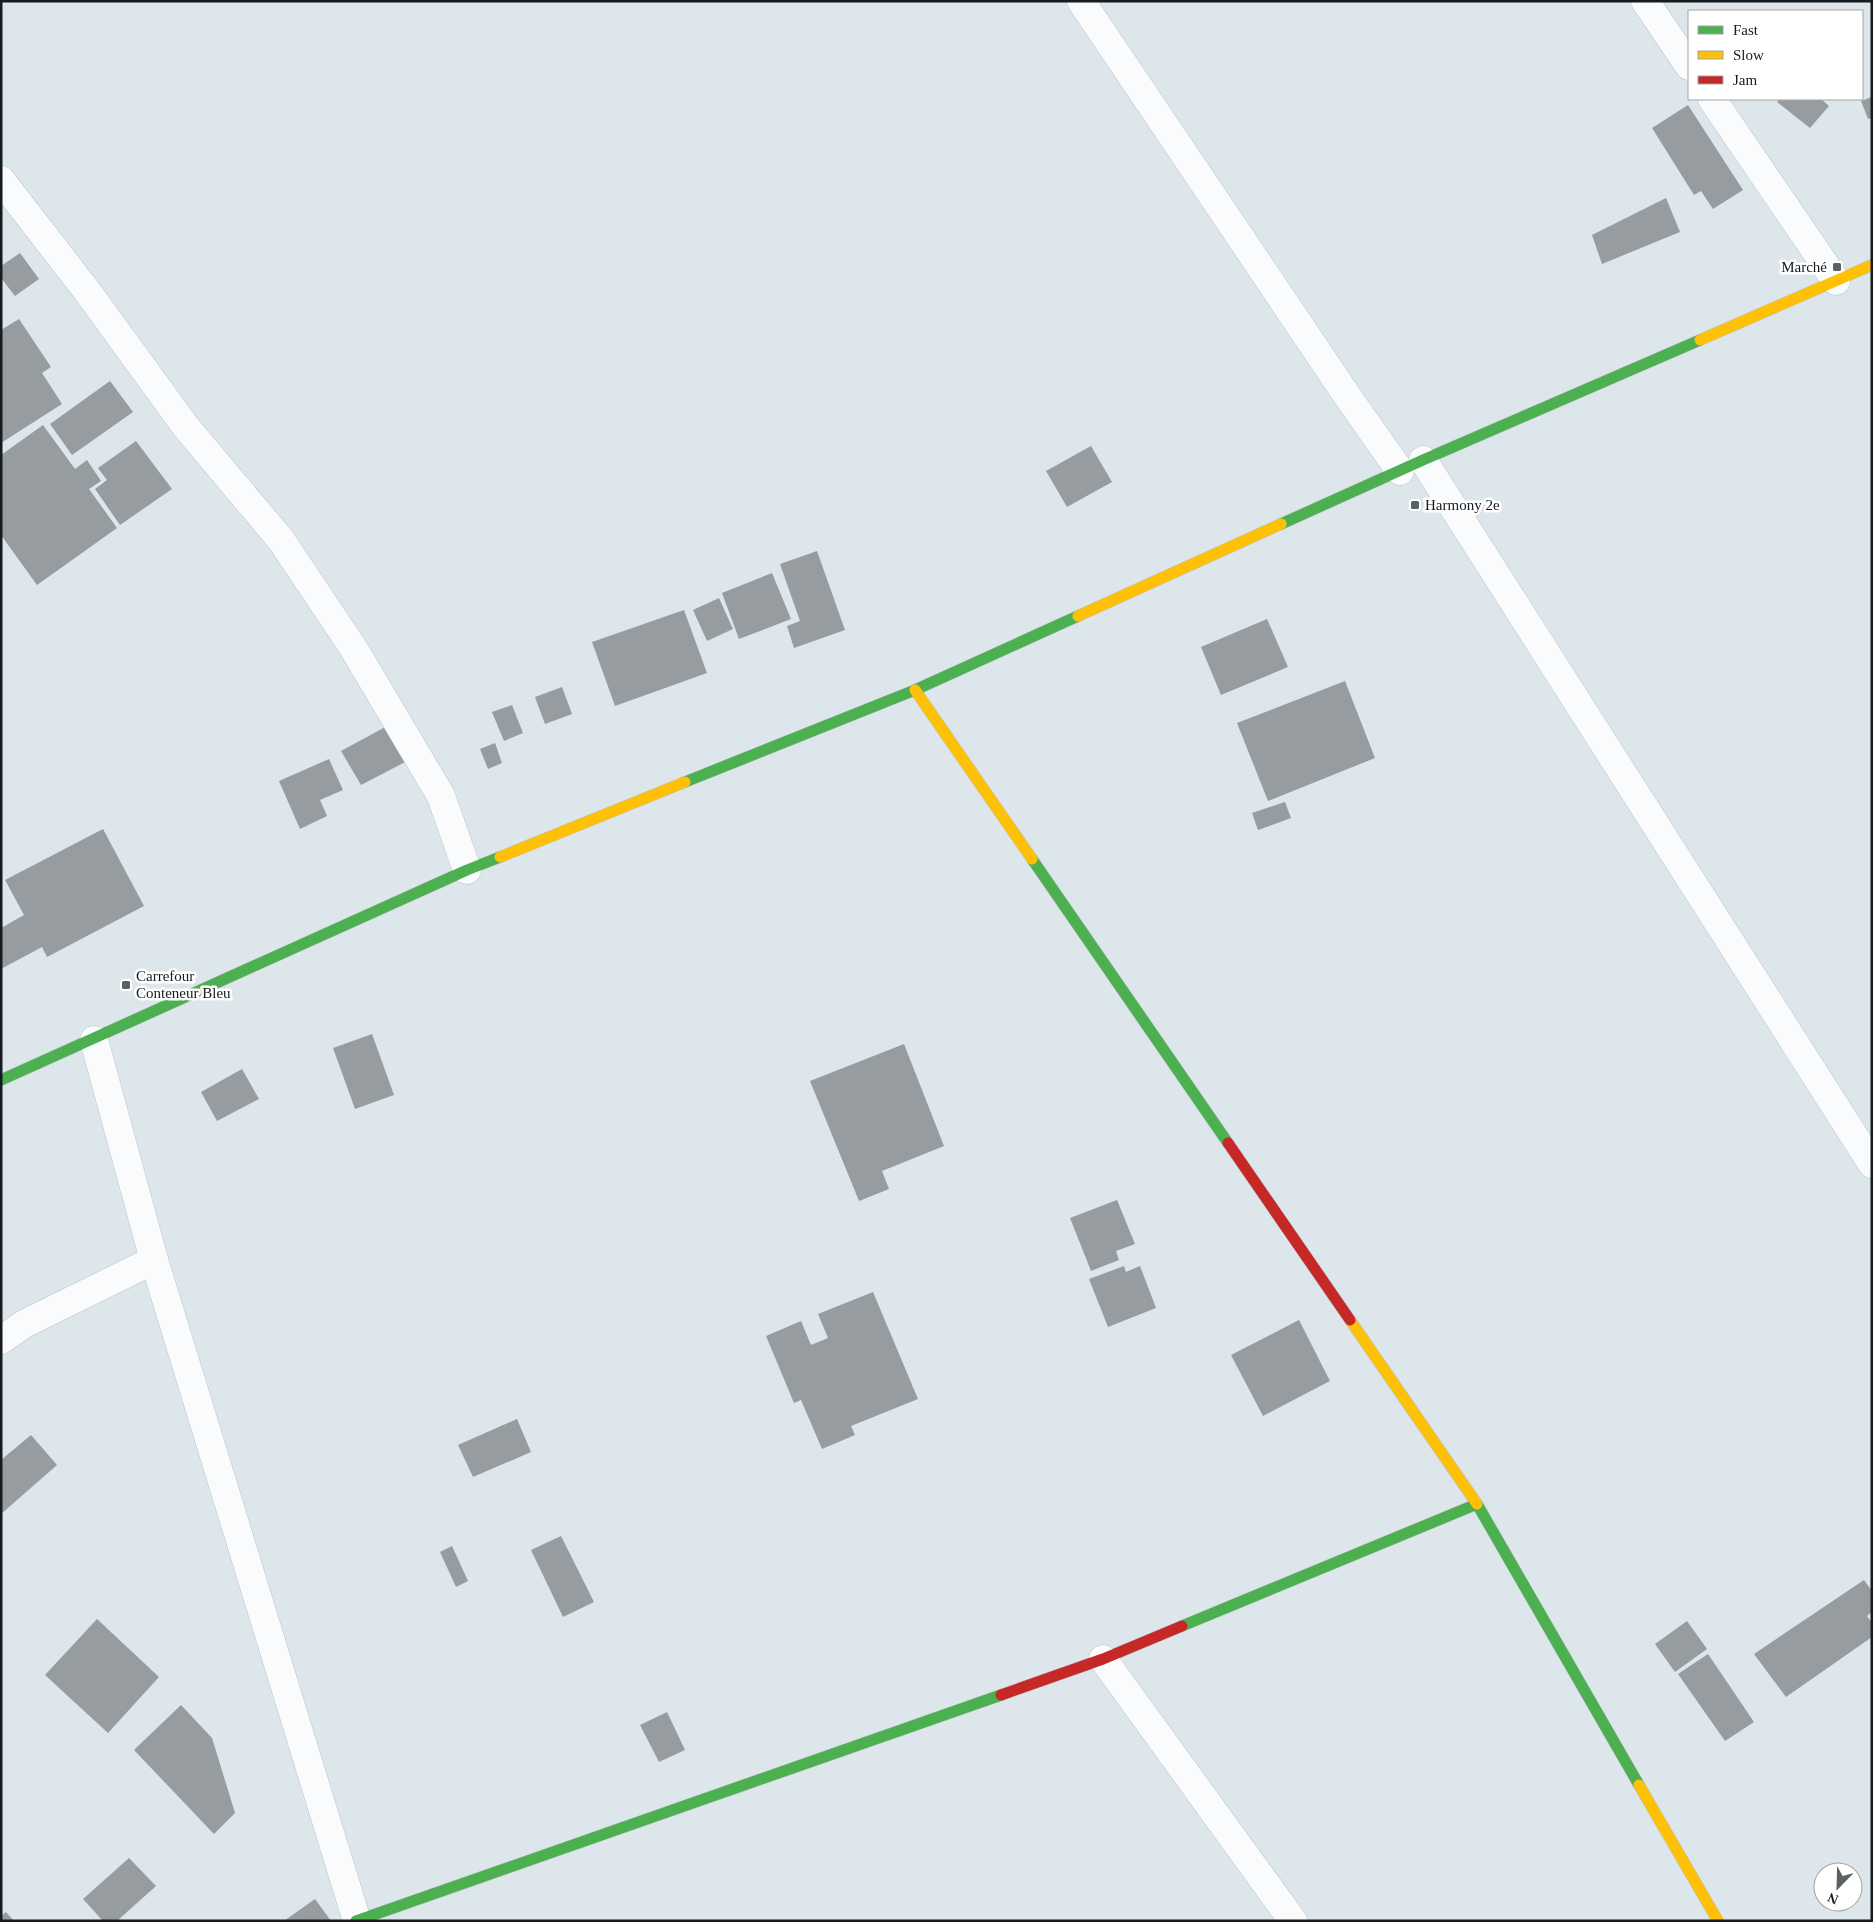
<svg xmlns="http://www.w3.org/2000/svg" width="1873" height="1922" font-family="'Times New Roman',serif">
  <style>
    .building { fill: #979ca1 }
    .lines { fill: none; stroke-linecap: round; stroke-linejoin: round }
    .street-casing { stroke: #bdc3c8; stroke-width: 29 }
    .fast-casing { stroke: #bdc3c8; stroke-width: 12 }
    .slow-casing { stroke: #bdc3c8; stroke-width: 12 }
    .jam-casing { stroke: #bdc3c8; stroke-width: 12 }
    .street { stroke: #fafbfc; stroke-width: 28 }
    .fast { stroke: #4caf50; stroke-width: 11 }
    .slow { stroke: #ffc107; stroke-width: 11 }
    .jam { stroke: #c62828; stroke-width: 11 }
    .poi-dot { fill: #5b6266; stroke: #fff; stroke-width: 2 }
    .labels { text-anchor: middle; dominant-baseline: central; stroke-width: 5; stroke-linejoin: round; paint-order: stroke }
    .poi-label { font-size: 15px; fill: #151b1e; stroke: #fff; text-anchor: start }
  </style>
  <rect width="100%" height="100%" fill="#dde6eb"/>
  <g class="building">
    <polygon points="1872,97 1872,118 1868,119 1861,101"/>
    <polygon points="1780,99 1821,99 1829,106 1810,128 1777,102"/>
    <polygon points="1688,105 1743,190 1713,209 1701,191 1694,195 1652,128"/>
    <polygon points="1666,198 1680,232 1602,264 1592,235"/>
    <polygon points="20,253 39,279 15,296 1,278 1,266"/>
    <polygon points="19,319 51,367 42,373 62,404 1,443 1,330"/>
    <polygon points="110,381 133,412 72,455 50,424"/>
    <polygon points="43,425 75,469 87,460 101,481 89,489 117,528 37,585 1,535 1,455"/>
    <polygon points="136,441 172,489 120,525 95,489 107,480 98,468"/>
    <polygon points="1091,446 1112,482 1067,507 1046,471"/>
    <polygon points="817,551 845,630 794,648 787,626 800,621 780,564"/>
    <polygon points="772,573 791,619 739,639 722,593"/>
    <polygon points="719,598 733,629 707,641 693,610"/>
    <polygon points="684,610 707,673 615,706 592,642"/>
    <polygon points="1267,619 1288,667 1221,695 1201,647"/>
    <polygon points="1345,681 1375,758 1268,801 1237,723"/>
    <polygon points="562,687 572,714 545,724 535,697"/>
    <polygon points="512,705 523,733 504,741 492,712"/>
    <polygon points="389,725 409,760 361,785 341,751"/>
    <polygon points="495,743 502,763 488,769 480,749"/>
    <polygon points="329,759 343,790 320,800 327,816 300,829 279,781"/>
    <polygon points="1285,802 1291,818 1258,830 1252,813"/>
    <polygon points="103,829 144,906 47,957 42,947 1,969 1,928 24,915 5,880"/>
    <polygon points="372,1034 394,1095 355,1109 333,1048"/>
    <polygon points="904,1044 944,1146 882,1171 889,1189 859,1201 810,1081"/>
    <polygon points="242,1069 259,1099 217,1121 201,1092"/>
    <polygon points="1117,1200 1135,1244 1116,1251 1119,1260 1091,1271 1070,1218"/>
    <polygon points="1124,1266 1126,1272 1140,1266 1156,1308 1108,1327 1089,1279"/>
    <polygon points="873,1292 918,1399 851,1426 855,1435 822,1449 801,1400 794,1403 766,1336 801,1321 811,1345 828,1338 818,1314"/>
    <polygon points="1299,1320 1330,1381 1263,1416 1231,1355"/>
    <polygon points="517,1419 531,1452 473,1477 458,1445"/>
    <polygon points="31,1435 57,1465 1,1514 1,1460"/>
    <polygon points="561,1536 594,1602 563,1617 531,1550"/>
    <polygon points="452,1546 468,1581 456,1587 440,1552"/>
    <polygon points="1864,1580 1872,1591 1872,1612 1867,1616 1872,1623 1872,1637 1786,1697 1754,1654"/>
    <polygon points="97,1619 159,1677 108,1733 45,1675"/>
    <polygon points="1687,1621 1707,1649 1675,1672 1655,1644"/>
    <polygon points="1708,1654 1754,1722 1725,1741 1678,1674"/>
    <polygon points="181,1705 212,1738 235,1813 214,1834 134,1750"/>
    <polygon points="667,1712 685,1750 659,1762 640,1725"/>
    <polygon points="129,1858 156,1886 117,1921 103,1921 83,1899"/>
    <polygon points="315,1899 331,1921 284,1921"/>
    <polygon points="6,1912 14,1921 1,1921 1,1916"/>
  </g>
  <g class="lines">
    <defs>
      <g id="street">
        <polyline points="1081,1 1350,400 1400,471"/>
        <polyline points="1645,1 1689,66"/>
        <polyline points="1712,99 1836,281"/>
        <polyline points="1,180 87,291 186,427 281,540 354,649 441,796 467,870"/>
        <polyline points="1423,460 1872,1164"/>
        <polyline points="94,1040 154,1260 357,1921"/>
        <polyline points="1,1340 24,1324 154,1260"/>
        <polyline points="1103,1659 1293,1921"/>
      </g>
      <g id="fast">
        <polyline points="1281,524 1423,460 1700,340"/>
        <polyline points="685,782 915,690 1078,616"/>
        <polyline points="1032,859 1228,1143"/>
        <polyline points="1,1080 467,870 500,857"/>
        <polyline points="1182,1626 1477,1504 1639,1785"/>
        <polyline points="356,1921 1001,1695"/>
      </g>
      <g id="slow">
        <polyline points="1700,340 1872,265"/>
        <polyline points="1078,616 1281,524"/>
        <polyline points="915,690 1032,859"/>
        <polyline points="500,857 685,782"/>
        <polyline points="1350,1320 1477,1504"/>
        <polyline points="1639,1785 1718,1921"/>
      </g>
      <g id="jam">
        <polyline points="1228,1143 1350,1320"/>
        <polyline points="1001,1695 1103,1659 1182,1626"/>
      </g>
    </defs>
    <use href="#street" class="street-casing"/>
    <use href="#fast" class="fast-casing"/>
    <use href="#slow" class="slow-casing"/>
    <use href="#jam" class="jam-casing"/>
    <use href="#street" class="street"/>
    <use href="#fast" class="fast"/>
    <use href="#slow" class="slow"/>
    <use href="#jam" class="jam"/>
  </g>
  <g class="poi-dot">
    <rect x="1832" y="262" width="10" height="10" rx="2.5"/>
    <rect x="1410" y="500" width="10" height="10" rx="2.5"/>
    <rect x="121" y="980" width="10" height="10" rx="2.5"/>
  </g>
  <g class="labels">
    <g class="poi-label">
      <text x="1827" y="267" text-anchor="end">Marché</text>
      <text x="1425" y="505">Harmony 2e</text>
      <text x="136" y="976">Carrefour<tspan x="136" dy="17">Conteneur Bleu</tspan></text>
    </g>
  </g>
  <rect width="1873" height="1922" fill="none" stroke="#151b1e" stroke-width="5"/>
  <rect x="1688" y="10" width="175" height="90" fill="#ffffff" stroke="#a1a4a5"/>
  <rect x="1698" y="26" width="25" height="8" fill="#4caf50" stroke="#a1a4a5"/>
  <text x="1733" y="35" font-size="15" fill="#151b1e">Fast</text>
  <rect x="1698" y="51" width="25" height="8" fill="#ffc107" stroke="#a1a4a5"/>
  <text x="1733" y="60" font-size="15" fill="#151b1e">Slow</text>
  <rect x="1698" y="76" width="25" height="8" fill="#c62828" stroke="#a1a4a5"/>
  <text x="1733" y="85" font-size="15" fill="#151b1e">Jam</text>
  <g transform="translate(1838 1887) rotate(203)"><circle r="24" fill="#ffffff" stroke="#a1a4a5"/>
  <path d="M0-4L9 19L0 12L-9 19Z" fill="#5b6266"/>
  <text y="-8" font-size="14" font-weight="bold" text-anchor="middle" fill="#151b1e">N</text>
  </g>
</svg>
